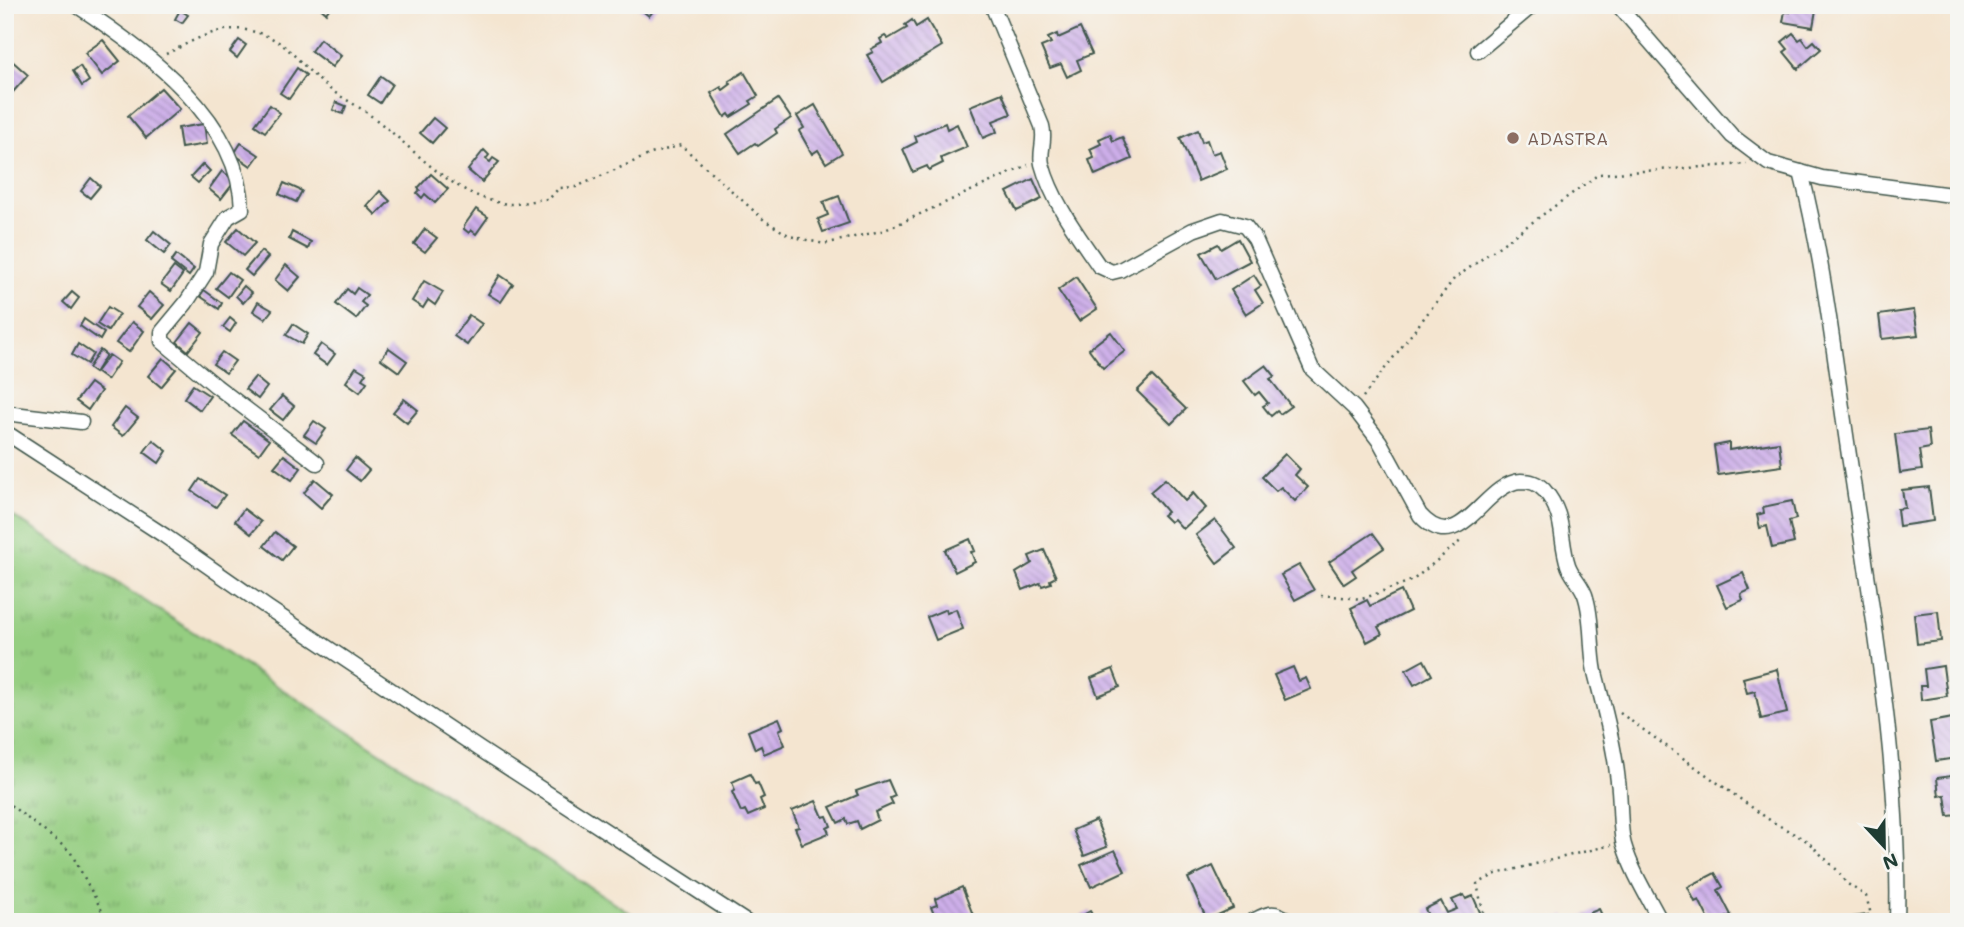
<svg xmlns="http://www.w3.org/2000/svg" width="1964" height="927" font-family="Mali,sans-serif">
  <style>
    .grass { fill: url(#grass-tufts); stroke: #5a865a; stroke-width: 2 }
    .building { fill: url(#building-back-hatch) }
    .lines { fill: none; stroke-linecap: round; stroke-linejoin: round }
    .street-casing { stroke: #3f564b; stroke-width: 17 }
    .path { stroke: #3f564b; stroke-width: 2.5; stroke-dasharray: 2 5; stroke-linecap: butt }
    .street { stroke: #fff; stroke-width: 14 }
    .education-dot { fill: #8d6e63; stroke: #f6f6f2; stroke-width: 2.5 }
    .labels { text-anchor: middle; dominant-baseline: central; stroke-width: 5; stroke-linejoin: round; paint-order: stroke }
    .education-label { font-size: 18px; fill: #785e54; stroke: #f6f6f2; text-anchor: start }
  </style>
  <defs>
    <pattern id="grass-tufts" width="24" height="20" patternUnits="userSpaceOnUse" patternTransform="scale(1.75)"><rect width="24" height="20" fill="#95ce81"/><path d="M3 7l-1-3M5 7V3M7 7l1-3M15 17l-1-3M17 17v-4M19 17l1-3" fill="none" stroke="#79a86a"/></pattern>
    <pattern id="building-back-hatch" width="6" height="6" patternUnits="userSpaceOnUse" patternTransform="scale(1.75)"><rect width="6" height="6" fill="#cdaee9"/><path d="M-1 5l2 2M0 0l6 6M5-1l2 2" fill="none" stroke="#a68fbe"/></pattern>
  </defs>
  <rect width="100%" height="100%" fill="#f6f6f2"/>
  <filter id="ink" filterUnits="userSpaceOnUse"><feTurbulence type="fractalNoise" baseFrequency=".0143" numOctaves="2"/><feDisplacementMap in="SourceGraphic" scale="14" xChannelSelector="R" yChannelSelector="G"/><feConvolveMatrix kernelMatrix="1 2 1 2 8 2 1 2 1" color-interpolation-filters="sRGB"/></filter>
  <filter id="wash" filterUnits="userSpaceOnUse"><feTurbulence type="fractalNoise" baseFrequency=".00686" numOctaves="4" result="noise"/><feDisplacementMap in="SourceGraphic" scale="28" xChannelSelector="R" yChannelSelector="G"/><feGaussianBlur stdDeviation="1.57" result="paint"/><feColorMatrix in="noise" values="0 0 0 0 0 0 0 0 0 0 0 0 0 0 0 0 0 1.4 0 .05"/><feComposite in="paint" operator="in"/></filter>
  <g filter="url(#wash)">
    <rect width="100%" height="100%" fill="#f4e5d0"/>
    <polygon class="grass" points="5,511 644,922 5,922"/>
    <g id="blocks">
      <g class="building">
        <polygon points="317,5 332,5 326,13"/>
        <polygon points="635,5 658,5 649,16"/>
        <polygon points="1791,5 1809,5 1808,9 1816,10 1813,27 1783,22 1785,11 1790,12"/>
        <polygon points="180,10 188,15 182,23 175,19"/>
        <polygon points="912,20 916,27 927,20 942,46 883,82 867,55 873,52 871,49 882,43 880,39 885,36 888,39 907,28 905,25"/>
        <polygon points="1080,28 1092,54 1077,60 1081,70 1067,77 1061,64 1050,68 1041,47 1051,43 1048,38 1057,34 1058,38"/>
        <polygon points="1793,33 1799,40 1802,38 1808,46 1814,41 1821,49 1798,69 1784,52 1788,49 1782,42"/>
        <polygon points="320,39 341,56 332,67 311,51"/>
        <polygon points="103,40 120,61 102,75 85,53"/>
        <polygon points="239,40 246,45 237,58 230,52"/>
        <polygon points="10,59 28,75 5,101 5,65"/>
        <polygon points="80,66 89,81 82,86 73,71"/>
        <polygon points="297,68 306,75 289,99 280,93"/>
        <polygon points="744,72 758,96 750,101 752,104 731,117 729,114 725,117 711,93 721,87 723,90 731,84 729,81"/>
        <polygon points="381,76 392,84 380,103 368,95"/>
        <polygon points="161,88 180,109 146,138 128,116"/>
        <polygon points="1002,93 1011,114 993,121 997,132 983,138 970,106"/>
        <polygon points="778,99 791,118 775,129 777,133 758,146 755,143 740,153 727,134"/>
        <polygon points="336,102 346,106 343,114 333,110"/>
        <polygon points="270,105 280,113 265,132 255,125"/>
        <polygon points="815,105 842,153 826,163 818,150 812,154 799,131 804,128 797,116"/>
        <polygon points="433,118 445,128 432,143 420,133"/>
        <polygon points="945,123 947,129 957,124 967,147 941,158 943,163 929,170 927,166 913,172 903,149 917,142 915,136"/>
        <polygon points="204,124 207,144 181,148 178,128"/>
        <polygon points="1198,130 1202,142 1207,140 1212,154 1220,151 1227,169 1198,181 1180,138"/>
        <polygon points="1110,134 1113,141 1122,137 1132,159 1095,175 1089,160 1094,158 1090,149 1101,144 1099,139"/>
        <polygon points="241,143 259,155 251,166 234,154"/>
        <polygon points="484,150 489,155 486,159 490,162 493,158 499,162 482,182 468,170"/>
        <polygon points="203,164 210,171 198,183 191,177"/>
        <polygon points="222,171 235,181 221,199 209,189"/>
        <polygon points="431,174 448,189 435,203 425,194 422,198 417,193 420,190 418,188"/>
        <polygon points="91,178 100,186 90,198 81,191"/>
        <polygon points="1033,179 1042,199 1017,211 1007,192"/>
        <polygon points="284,183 302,191 296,202 279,194"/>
        <polygon points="380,191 390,201 376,215 367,206"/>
        <polygon points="839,196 849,223 823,232 818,219 828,215 823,202"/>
        <polygon points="476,209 488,217 476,234 471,230 469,233 464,229 464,226"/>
        <polygon points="238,228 255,243 243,256 226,242"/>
        <polygon points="425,229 437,238 425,252 414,244"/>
        <polygon points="154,231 171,245 164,254 147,240"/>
        <polygon points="292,232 311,242 308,249 289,239"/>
        <polygon points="1238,239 1250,261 1216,279 1201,253 1218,244 1221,249"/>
        <polygon points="261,251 268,257 252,276 245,270"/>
        <polygon points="176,255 194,269 189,276 171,262"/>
        <polygon points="286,265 300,277 288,291 275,280"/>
        <polygon points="174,267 183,274 171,291 161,284"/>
        <polygon points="229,272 240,280 228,297 216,288"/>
        <polygon points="500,275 513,284 501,302 488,294"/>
        <polygon points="1254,275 1261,286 1255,290 1263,303 1246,314 1231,290"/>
        <polygon points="1076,277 1097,309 1079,321 1058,290"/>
        <polygon points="424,281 443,292 435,305 428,300 423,308 412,301"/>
        <polygon points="244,286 252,293 243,303 236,296"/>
        <polygon points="357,288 367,295 361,302 366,306 356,319 336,304 347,289 353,294"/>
        <polygon points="204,290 222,303 219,309 200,296"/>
        <polygon points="72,292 79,298 71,309 63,302"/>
        <polygon points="149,292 164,305 152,319 137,307"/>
        <polygon points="258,302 272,310 265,319 253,311"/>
        <polygon points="108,307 119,314 108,331 97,324"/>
        <polygon points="1914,310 1918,335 1882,339 1879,315"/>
        <polygon points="469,315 482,324 467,345 454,336"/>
        <polygon points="230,318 236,323 230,332 223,327"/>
        <polygon points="84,319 104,333 100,340 80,326"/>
        <polygon points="132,322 144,331 129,352 116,343"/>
        <polygon points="192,323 203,332 188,351 177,342"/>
        <polygon points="293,324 308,334 302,344 286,335"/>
        <polygon points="1111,332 1125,351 1103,368 1089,349"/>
        <polygon points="78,344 93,354 87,364 72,355"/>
        <polygon points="321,344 335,354 327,365 313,355"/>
        <polygon points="389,348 407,361 399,372 381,359"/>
        <polygon points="100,350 106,355 95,373 88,368"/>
        <polygon points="222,352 235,361 226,373 213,364"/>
        <polygon points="109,355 119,362 107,380 96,372"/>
        <polygon points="163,358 176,369 161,387 148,376"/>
        <polygon points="1266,365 1275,376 1270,379 1291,406 1280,414 1277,411 1271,416 1263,406 1268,403 1259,392 1255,395 1244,381"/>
        <polygon points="356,367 366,373 362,379 367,382 360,392 346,382"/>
        <polygon points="1152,376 1186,409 1171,424 1137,391"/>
        <polygon points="255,377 267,387 258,399 245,389"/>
        <polygon points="90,383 101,391 88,410 76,401"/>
        <polygon points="193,385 210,396 200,410 184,398"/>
        <polygon points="282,396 294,406 283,420 270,410"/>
        <polygon points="404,399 418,410 407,423 393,412"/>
        <polygon points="125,408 138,418 123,436 111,427"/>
        <polygon points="243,421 269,440 259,454 232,435"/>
        <polygon points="314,421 326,429 316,443 304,435"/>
        <polygon points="1928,430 1930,448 1919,450 1922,470 1900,473 1895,434"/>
        <polygon points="153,440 167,451 159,463 144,452"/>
        <polygon points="1779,442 1782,466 1718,475 1714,446 1729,443 1729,450"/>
        <polygon points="1285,454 1300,469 1295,475 1308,487 1295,501 1281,487 1276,491 1262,477"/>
        <polygon points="284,455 301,468 292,480 274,467"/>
        <polygon points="355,458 369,470 360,481 346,470"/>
        <polygon points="200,479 225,495 216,507 192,491"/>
        <polygon points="315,479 333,494 321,508 304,493"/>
        <polygon points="1165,479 1185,501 1193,493 1206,508 1183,529 1174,519 1170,522 1163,515 1167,512 1150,492"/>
        <polygon points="1929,487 1933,521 1899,526 1897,509 1905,508 1902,490"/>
        <polygon points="1792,501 1796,519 1789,521 1794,543 1772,548 1767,526 1760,528 1757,515 1764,513 1763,507"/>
        <polygon points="244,509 261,522 251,534 235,521"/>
        <polygon points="1215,520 1236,548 1217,563 1196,535"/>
        <polygon points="275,532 293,546 282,560 264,546"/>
        <polygon points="1373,533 1384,548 1352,570 1356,576 1344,584 1329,562"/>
        <polygon points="970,539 975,551 971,552 975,562 955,572 945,550"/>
        <polygon points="1044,550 1056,577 1050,580 1051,583 1042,586 1040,583 1023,590 1016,573 1032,563 1029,556"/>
        <polygon points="1299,565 1314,590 1295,600 1281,575"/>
        <polygon points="1743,573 1750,590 1741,594 1743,600 1727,607 1717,585"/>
        <polygon points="1401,591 1410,611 1378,627 1382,634 1367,642 1351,608 1367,600 1370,606"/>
        <polygon points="946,609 947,613 956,609 963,629 936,640 927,617"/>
        <polygon points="1938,611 1941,641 1917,644 1914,614"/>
        <polygon points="1424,660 1432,675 1414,685 1406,670"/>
        <polygon points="1943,666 1947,696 1921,700 1920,686 1926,686 1924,669"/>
        <polygon points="1293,667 1299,681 1306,678 1311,689 1285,700 1274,675"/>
        <polygon points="1113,669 1120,687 1098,696 1091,678"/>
        <polygon points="1777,669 1787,713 1761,719 1755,691 1747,693 1743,678"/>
        <polygon points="779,718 783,728 779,730 785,745 764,754 761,746 755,749 748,731"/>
        <polygon points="1953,718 1954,725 1959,724 1959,738 1954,739 1957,758 1936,761 1930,722"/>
        <polygon points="750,774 755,784 758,783 764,797 760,799 764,809 748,816 745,810 741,812 732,792 735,790 732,782"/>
        <polygon points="1959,775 1959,815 1948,816 1945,795 1939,796 1937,778"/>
        <polygon points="888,780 895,796 890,798 893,804 875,812 878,820 860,829 857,821 848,824 846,819 838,823 830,807 858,795 856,791"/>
        <polygon points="816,801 823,817 827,816 831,826 827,828 829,833 802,844 795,828 799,827 792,811"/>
        <polygon points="1096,820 1107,847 1084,856 1073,830"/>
        <polygon points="1115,850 1125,871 1091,887 1081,865"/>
        <polygon points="1213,866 1233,908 1207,920 1188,878"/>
        <polygon points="1715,873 1723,887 1718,890 1731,915 1718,922 1710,922 1699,900 1695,902 1688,887"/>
        <polygon points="962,887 973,915 956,922 948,922 947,920 937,922 931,907 937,905 935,899"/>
        <polygon points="1464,895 1466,899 1473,896 1483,919 1477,922 1438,922 1436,918 1430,920 1425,909 1441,901 1447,913 1457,909 1452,900"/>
        <polygon points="1599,909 1605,922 1569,922"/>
        <polygon points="1090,911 1096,922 1077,922 1076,919"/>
        <polygon points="1565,915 1568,922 1550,922"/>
        <polygon points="1868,915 1868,922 1853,922 1853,917"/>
      </g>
    </g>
  </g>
  <g filter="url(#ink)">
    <use href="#blocks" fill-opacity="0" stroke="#3f564b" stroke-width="2"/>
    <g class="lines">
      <defs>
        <g id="street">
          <path d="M 76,5 C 145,50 240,120 242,209 L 228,217 L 211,244 L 206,272 L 186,303 L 162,332 L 162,341 L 216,386 L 317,463"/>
          <path d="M 992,5 L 1042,126 C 1046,140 1039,152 1042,164 C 1052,201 1077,234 1099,266 L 1112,272 L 1120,270 L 1193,230 L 1222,220 L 1245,226 L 1255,239 L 1312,369 L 1354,408 L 1380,442 L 1420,515 C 1460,560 1483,483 1521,481 C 1531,481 1537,483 1544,490 C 1566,515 1559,538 1568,565 C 1572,577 1583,585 1586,598 C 1593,621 1590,647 1595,672 C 1604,708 1614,744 1618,781 C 1621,799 1619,829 1624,845 C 1632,872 1648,897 1661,922"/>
          <polyline points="1618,5 1732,136 1768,163 1822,178 1959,196"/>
          <polyline points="1478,51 1533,5"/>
          <path d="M 1801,172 C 1826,271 1836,374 1852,475 C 1874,623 1901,772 1897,922"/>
          <polyline points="5,413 81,422"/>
          <polyline points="5,432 165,536 268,608 481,750 746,922"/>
          <path d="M 1251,922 C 1269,913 1273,909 1291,922"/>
        </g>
      </defs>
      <use href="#street" class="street-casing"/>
      <g class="path">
        <path d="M 166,54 C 191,42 218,25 246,30 C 285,37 292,56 319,80 C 333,94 351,101 367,113 C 412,144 449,197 508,204 C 519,205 536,199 549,199 L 559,188 L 576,187 L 651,154 L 681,145 L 764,220 L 790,236 L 824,244 L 885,230 L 1028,165"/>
        <polyline points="1363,397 1454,279 1599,174 1747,164"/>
        <polyline points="1321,595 1362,599 1413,580 1463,539"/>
        <polyline points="1620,713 1771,821 1807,841 1838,871 1846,883 1866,896 1873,922"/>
        <polyline points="5,801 70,851 108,922"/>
        <polyline points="1476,922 1484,916 1477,884 1496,874 1611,845"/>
      </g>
      <use href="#street" class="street"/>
    </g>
  </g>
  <circle class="education-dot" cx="1513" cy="138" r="7"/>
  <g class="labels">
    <g class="education-label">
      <text x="1527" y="138">ADASTRA</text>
    </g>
  </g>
  <rect width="1964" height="927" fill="none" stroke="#f6f6f2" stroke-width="28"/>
  <g transform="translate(1884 846) rotate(158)" stroke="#f6f6f2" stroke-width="5" paint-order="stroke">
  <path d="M0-5L12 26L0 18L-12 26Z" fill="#1f3d34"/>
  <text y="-10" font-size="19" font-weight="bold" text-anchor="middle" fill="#1f3d34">N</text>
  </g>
</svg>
